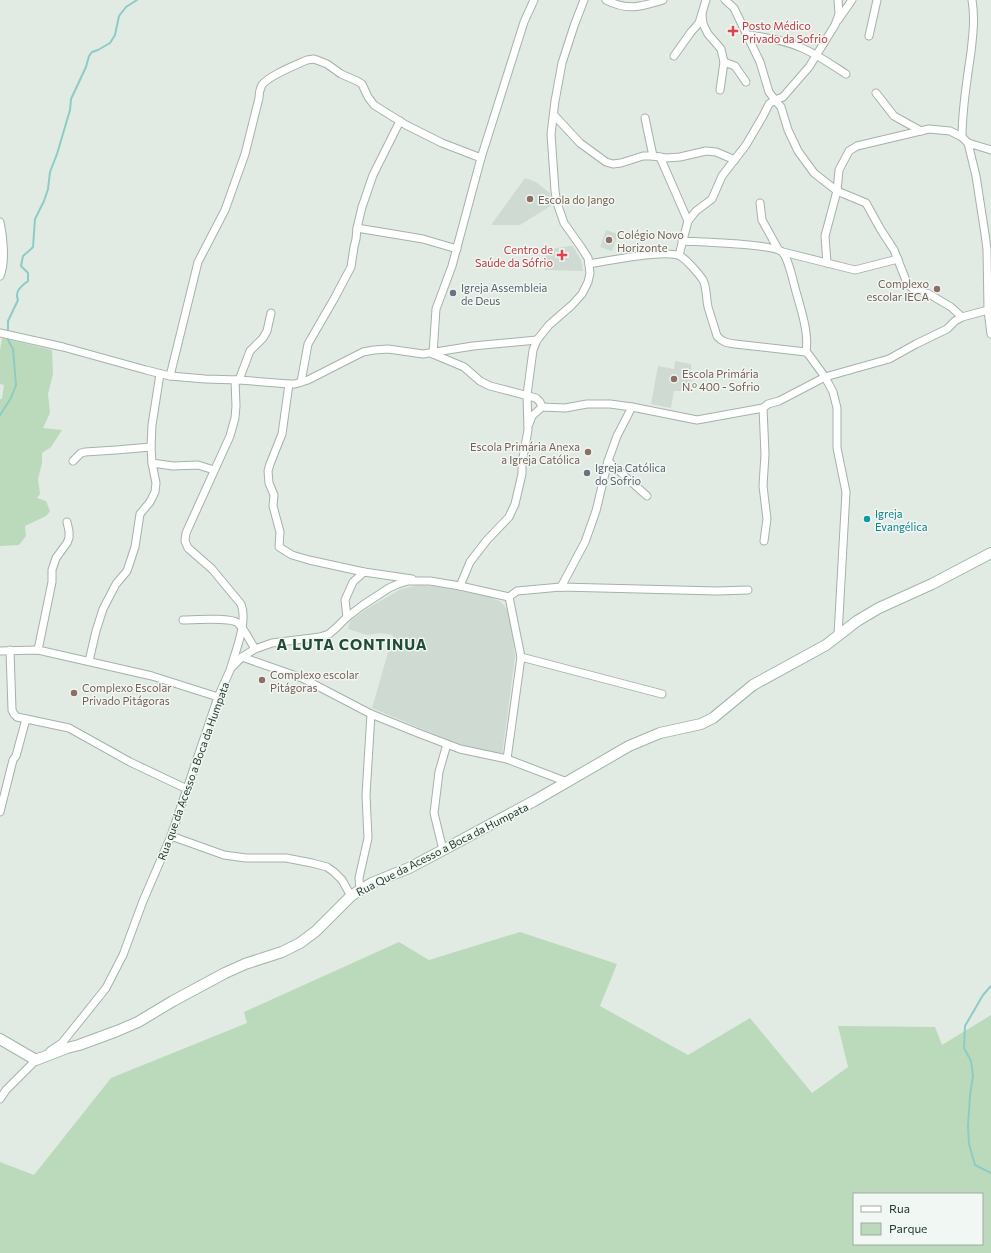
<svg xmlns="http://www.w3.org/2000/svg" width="991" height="1253" font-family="Commissioner,sans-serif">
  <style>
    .built { fill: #cfdad2 }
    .green { fill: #bbdabb; fill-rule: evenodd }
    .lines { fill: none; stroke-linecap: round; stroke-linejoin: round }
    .stream { stroke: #8cccc5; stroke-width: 2 }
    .street-casing { stroke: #a4b2a9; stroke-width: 9 }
    .secondary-casing { stroke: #a1b6a9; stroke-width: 12 }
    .street { stroke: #fff; stroke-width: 7 }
    .secondary { stroke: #fff; stroke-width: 10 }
    .health-dot { fill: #e0444e; stroke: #f1f7f3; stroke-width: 1.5 }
    .education-dot { fill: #8d6e63; stroke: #f1f7f3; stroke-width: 1.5 }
    .worship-dot { fill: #6b7280; stroke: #f1f7f3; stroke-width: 1.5 }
    .culture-dot { fill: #0f9aa8; stroke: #f1f7f3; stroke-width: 1.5 }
    .labels { text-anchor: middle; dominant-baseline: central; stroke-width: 3; stroke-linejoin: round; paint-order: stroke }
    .health-label { font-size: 11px; fill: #be3a42; stroke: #f1f7f3; text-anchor: start }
    .education-label { font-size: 11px; fill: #785e54; stroke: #f1f7f3; text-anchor: start }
    .worship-label { font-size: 11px; fill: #5b616d; stroke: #f1f7f3; text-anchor: start }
    .culture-label { font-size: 11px; fill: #0d838f; stroke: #f1f7f3; text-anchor: start }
    .street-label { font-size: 11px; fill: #233a2d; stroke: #f1f7f3 }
    .district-label { font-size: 15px; font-weight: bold; letter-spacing: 1px; fill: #204b35; stroke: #f1f7f3 }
  </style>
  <rect width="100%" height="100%" fill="#e1ebe4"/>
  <g class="built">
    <polygon points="525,178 536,182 550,193 552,205 520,225 491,225"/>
    <polygon points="606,230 618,234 612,251 600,247"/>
    <polygon points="569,246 572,246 574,248 581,260 583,271 545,270 545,250"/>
    <polygon points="675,361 691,364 692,391 674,391 671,408 651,404 658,366 674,369"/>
    <polygon points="419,585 440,587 486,596 500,601 507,609 512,629 515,657 502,755 460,745 372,708 393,635 379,633 367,635 348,629 350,621 365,610 401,589"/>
  </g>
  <g class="green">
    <polygon points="2,338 52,350 53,374 48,394 50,413 43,428 62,430 51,447 42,453 42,463 38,479 40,494 37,498 46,501 50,511 46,516 25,526 26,536 19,545 0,546 0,399 2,399 4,385 0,384 0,350"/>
    <path d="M 520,932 L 617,964 L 600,1006 L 688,1055 L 750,1018 L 812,1093 L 848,1067 L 838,1026 L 935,1027 L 942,1045 L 991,1015 L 991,1253 L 0,1253 L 0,1162 L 34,1175 L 111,1078 L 247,1023 L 244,1012 L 399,942 L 429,960 ZM 854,1194 L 982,1194 L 982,1244 L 854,1244 Z"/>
  </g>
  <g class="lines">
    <g class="stream">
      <path d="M 0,415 L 11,398 L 16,385 L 13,349 L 8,340 L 8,321 L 18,300 C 14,291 22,286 28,281 L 28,273 L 21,266 L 23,256 L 30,250 L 33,247 L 35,219 L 44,201 L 48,189 L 50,172 L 57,154 L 70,110 L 71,99 L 86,67 L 89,56 L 92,52 L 98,50 L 110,43 L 115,35 L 119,16 L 126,7 L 137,0"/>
      <polyline points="991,986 983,995 965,1026 964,1048 971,1061 973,1076 970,1095 968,1126 969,1144 975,1165 991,1173"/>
    </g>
    <defs>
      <g id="street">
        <path d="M 606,0 C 628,11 640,7 663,0"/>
        <polyline points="838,0 839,14 835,25 809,67 783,97 775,100 781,107 788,130 798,151 814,173 837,191 866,203 881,230 894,250 907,283 914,290 929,294 951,307 962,317"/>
        <path d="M 972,0 C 975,18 973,34 971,52 C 967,80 962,108 962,137 L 968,143 L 976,176 L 985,234 L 987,249 L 988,310 L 991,334"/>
        <polyline points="702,15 703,24 708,34 721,49 724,62 720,90"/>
        <polyline points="838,20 852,0"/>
        <path d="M 747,35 C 764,37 787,41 802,48 C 818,55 832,65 846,74"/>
        <polyline points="869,36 877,0"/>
        <polyline points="674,56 691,32 699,23 706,0"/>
        <polyline points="724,62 735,66 746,82"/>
        <polyline points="876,93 894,116 921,131"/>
        <polyline points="554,115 580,143 606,162 613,164 621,163 643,156 653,156 666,158 680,157 706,151 716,152 735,160"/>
        <polyline points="645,118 653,156"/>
        <polyline points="968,143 991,150"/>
        <polyline points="660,157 688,221"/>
        <polyline points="760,203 762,220 778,249"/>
        <path d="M 0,222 C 3,236 6,262 0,276"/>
        <polyline points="357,228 423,239 457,249"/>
        <path d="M 682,241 C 698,242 775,244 782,252 C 789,258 794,286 797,295 C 802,313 809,334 806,352"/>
        <polyline points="783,252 855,270 898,259"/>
        <polyline points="679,255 688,221 696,211 712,199 722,176 746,145 763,116 769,104 775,100 769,92 760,62 734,8 725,0"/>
        <polyline points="827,263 825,236 837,191 839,170 849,151 857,146 929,129 950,131 962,137"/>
        <path d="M 589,264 C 606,261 667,249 680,256 C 686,259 699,274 703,280 C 707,288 706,298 708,307 C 711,317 714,326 717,336 C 722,342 727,343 735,344 L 806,352 L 809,355 L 825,377 L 833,392 L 837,408 L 837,448 L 846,492 L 838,635"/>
        <polyline points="0,333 63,347 146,370 170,376 205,379 239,380 289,384 295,384 308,380 363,352 374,350 388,349 423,354 473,346 537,340"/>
        <polyline points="433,354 436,309 452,266 481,158 524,22 534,0"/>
        <polyline points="433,354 464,367 480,381 490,386 536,398 540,402 542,407"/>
        <path d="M 170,376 L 198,262 L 225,210 L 245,154 L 259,98 C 259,93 260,89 262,85 C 268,76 296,65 307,60 L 314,59 L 327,64 L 341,74 L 357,81 L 362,84 L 368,97 L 374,105 L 406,125 L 442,143 L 481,158"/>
        <polyline points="239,380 250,351 263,338 267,331 271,313"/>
        <polyline points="301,382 308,344 334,299 351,267 354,247 356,239 357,228 362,207 373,175 400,121"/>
        <polyline points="289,384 282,434 270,464 268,471 269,483 274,495 273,506 280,532 279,547 292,555 309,560 364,572 412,579"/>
        <polyline points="763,408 765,454 763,486 767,519 764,541"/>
        <polyline points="529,424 532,416 542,407 565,408 587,404 610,404 632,407 697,420 763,408 768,404 779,401 825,377 889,359 916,344 947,329 955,321 962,317 988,310"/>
        <polyline points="73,461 81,453 85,452 116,450 151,447"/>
        <polyline points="608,461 647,496"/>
        <polyline points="152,463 173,466 198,465 214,470"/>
        <polyline points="460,586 470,562 487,540 509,517 515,504 522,474 522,463 528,430 527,395 533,350 537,340 549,325 572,305 582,294 588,282 590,273 588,258 581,247 564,223 557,203 555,191 551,134 555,101 562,63 574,26 584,0"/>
        <polyline points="561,587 585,542 596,511 608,461 617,436 632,407"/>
        <polyline points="509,597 517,591 561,587 717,591 748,590"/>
        <polyline points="347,617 345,600 353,582 364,572"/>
        <path d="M 183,620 C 193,620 230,617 238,623 C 245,630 250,641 255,649"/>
        <polyline points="10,650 12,710 14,714 17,717 69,728 130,762 187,789"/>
        <polyline points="38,650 52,582 52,570 56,558 67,543 69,538 69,531 67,522"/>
        <polyline points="0,651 38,650 152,676 218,697"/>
        <polyline points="242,657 302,678 371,714 418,733 460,749 507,759 567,782"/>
        <polyline points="521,657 662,694"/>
        <polyline points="89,661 96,631 103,609 116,584 127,571 135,547 140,514 150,502 155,492 156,483 152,463 151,447 152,425 160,374"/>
        <path d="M 231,667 C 236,650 248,621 241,604 L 212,569 L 188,548 L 185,541 L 186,533 L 230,436 L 235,418 L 236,406 L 235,380"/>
        <polyline points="0,812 13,760 16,756 26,719"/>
        <polyline points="171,836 224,855 246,858 286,858 312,863 327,867 334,872 342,880 351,896"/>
        <polyline points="443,850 434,813 439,772 447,744"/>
        <polyline points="360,890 359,878 368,838 366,795 371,714"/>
        <polyline points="50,1051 62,1043 106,988 123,955 143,901 171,836 218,697 231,668 242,657 255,649 272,643 320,637 329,634 336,628 347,617 363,605 389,588 398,584 408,581 430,581 460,586 509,597 521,657 507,759"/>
        <polyline points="0,1099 6,1090 39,1057"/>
      </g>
      <polyline id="secondary" points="0,1039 36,1060 67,1048 79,1045 117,1031 138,1022 173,1001 225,973 245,964 282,952 300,943 316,931 351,896 360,890 372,883 409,868 443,850 534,801 629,746 660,733 701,724 713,718 753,685 826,645 857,621 879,608 932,584 991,553"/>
    </defs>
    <use href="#street" class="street-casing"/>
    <use href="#secondary" class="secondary-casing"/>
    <use href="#street" class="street"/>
    <use href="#secondary" class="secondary"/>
  </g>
  <g class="health-dot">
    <path d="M731 25h4v4h4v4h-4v4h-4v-4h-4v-4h4z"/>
    <path d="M560 249h4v4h4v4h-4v4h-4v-4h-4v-4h4z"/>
  </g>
  <g class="education-dot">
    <circle cx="530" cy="199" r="4"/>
    <circle cx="609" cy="240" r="4"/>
    <circle cx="937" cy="289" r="4"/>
    <circle cx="674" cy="379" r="4"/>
    <circle cx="588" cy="452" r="4"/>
    <circle cx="262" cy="680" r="4"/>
    <circle cx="74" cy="693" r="4"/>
  </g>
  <g class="worship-dot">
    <circle cx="453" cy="293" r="4"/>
    <circle cx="587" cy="473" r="4"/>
  </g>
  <circle class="culture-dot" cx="867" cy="519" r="4"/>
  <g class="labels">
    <g class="health-label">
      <text x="742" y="25">Posto Médico<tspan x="742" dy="13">Privado da Sofrio</tspan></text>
      <text x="553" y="249" text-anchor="end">Centro de<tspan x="553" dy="13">Saúde da Sófrio</tspan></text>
    </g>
    <g class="education-label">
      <text x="538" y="199">Escola do Jango</text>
      <text x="617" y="234">Colégio Novo<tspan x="617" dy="13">Horizonte</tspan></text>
      <text x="929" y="283" text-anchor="end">Complexo<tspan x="929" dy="13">escolar IECA</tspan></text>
      <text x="682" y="373">Escola Primária<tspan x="682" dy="13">N.º 400 - Sofrio</tspan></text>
      <text x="580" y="446" text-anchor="end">Escola Primária Anexa<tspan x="580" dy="13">a Igreja Católica</tspan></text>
      <text x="270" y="674">Complexo escolar<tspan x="270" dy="13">Pitágoras</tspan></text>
      <text x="82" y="687">Complexo Escolar<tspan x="82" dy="13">Privado Pitágoras</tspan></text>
    </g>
    <g class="worship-label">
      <text x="461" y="287">Igreja Assembleia<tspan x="461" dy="13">de Deus</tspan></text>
      <text x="595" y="467">Igreja Católica<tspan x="595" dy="13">do Sofrio</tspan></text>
    </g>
    <g class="culture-label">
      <text x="875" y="513">Igreja<tspan x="875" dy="13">Evangélica</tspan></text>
    </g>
    <g class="street-label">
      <text transform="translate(193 771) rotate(-70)">Rua que da Acesso a Boca da Humpata</text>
      <text transform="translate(442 849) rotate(-27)">Rua Que da Acesso a Boca da Humpata</text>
    </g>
    <g class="district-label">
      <text x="352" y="644">A LUTA CONTINUA</text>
    </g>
  </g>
  <rect x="853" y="1193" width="130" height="52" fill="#f1f7f3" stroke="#9faba4"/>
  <rect x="861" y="1206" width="20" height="6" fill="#ffffff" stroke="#9faba4"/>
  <text x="889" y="1213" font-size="12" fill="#233a2d">Rua</text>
  <rect x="861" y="1223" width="20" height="12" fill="#bbdabb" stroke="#9faba4"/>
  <text x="889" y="1233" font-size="12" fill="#233a2d">Parque</text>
</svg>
